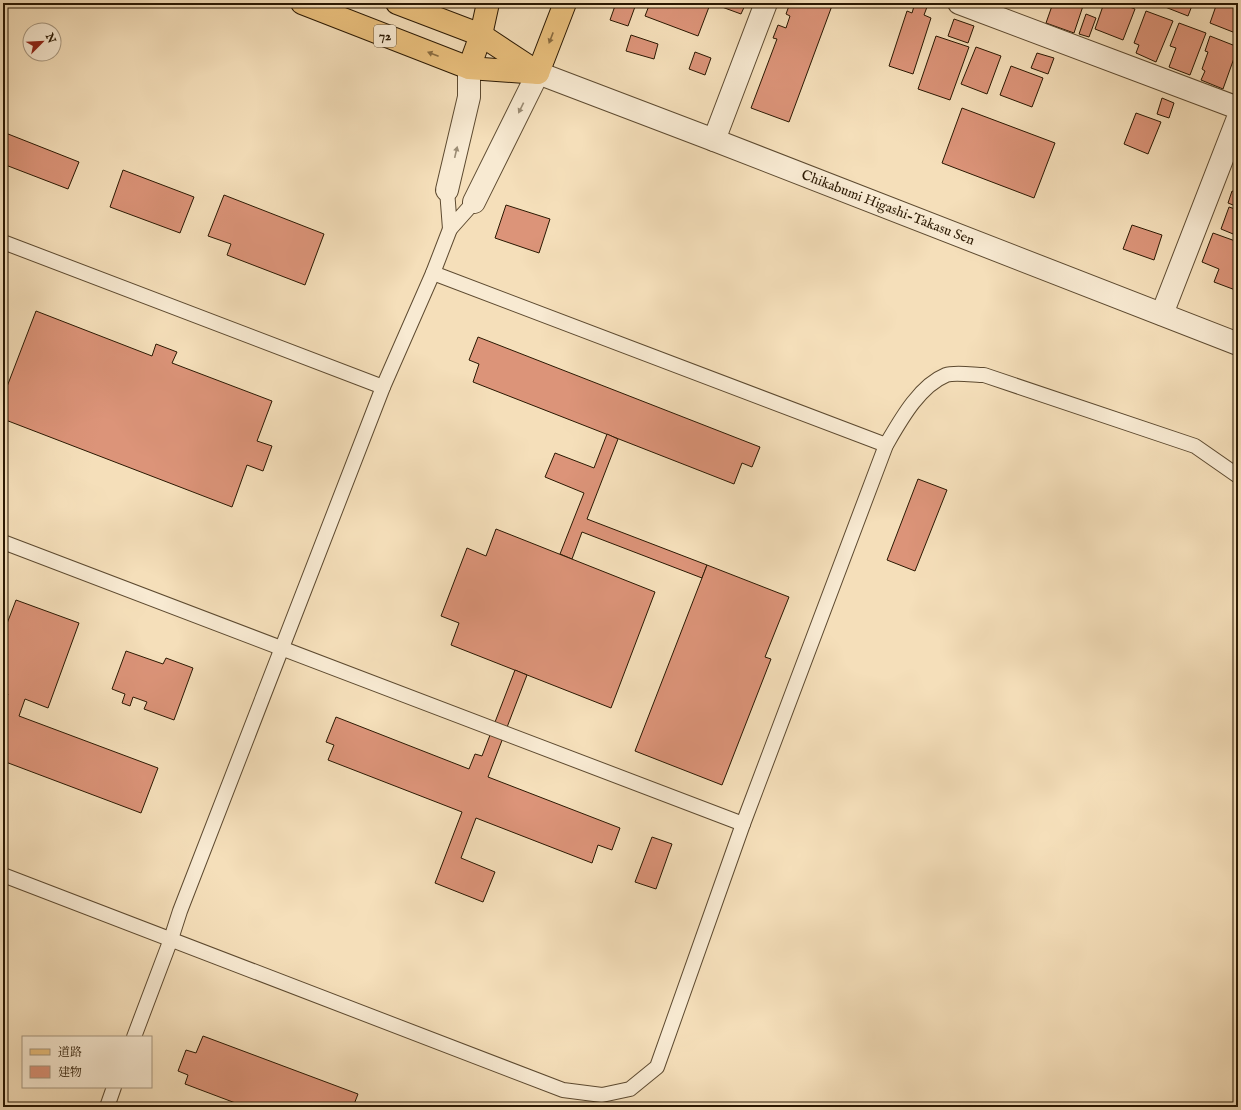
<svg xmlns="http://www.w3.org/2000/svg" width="1241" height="1110" font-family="'IM FELL English','Noto Serif JP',serif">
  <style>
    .building { fill: #dc9479; stroke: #2a1802 }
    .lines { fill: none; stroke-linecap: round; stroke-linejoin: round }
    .service-casing { stroke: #5d4a30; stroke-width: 16 }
    .minor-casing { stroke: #5d4a30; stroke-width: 24 }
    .tertiary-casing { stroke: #5d4a30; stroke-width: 24 }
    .primary-casing { stroke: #2a1802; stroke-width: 24 }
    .service { stroke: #f8ead2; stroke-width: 14 }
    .minor { stroke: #f8ead2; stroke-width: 22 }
    .tertiary { stroke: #f8ead2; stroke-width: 22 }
    .primary { stroke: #eac07d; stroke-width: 22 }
    .oneway { fill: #8a6c40 }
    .oneway2 { fill: #9b8c74 }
    .labels { text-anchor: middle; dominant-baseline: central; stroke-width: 4; stroke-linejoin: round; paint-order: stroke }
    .shield { fill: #f8ead2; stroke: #685740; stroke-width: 1 }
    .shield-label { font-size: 13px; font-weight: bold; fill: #2a1802 }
    .street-label { font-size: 14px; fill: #2a1802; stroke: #f8ead2 }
  </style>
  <rect width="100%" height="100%" fill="#f5dfba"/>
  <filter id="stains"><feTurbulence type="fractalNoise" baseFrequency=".005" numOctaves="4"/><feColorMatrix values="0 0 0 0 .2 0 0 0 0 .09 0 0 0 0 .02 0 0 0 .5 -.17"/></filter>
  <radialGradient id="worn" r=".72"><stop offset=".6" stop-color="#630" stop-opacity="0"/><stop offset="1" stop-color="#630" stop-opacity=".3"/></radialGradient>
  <g class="building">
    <polygon points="616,3 636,4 628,26 610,20"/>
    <polygon points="650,3 698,3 709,7 698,36 645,16"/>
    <polygon points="711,3 746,3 741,14"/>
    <polygon points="790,3 833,3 789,122 751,108 777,39 773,38 778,25 786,28 790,16 786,14"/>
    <polygon points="915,3 927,7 924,15 931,18 913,74 889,66 907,11 912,13"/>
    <polygon points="1053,3 1084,3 1074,33 1046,23"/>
    <polygon points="1104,3 1119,3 1135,9 1123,40 1095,29"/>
    <polygon points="1161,3 1193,3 1188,16 1160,5"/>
    <polygon points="1217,3 1238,3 1238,34 1210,23"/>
    <polygon points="1146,11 1173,21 1156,62 1136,53 1139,45 1134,43"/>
    <polygon points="1086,14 1096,18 1089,37 1079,34"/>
    <polygon points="954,19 974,26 968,43 948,36"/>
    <polygon points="1179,23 1206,33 1190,75 1169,67 1176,48 1170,46"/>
    <polygon points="631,35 658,44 654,59 626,51"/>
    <polygon points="936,36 969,47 950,100 918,89"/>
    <polygon points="1210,36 1238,47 1223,89 1201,80 1205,71 1202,69 1208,52 1205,51"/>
    <polygon points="976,47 1001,56 987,94 961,84"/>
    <polygon points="695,52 711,58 705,75 689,69"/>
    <polygon points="1037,53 1054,58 1048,74 1031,68"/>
    <polygon points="1011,66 1043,78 1032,107 1000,95"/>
    <polygon points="1162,98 1174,103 1169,118 1157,114"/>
    <polygon points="962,108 1055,143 1034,198 942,163"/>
    <polygon points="1136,113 1161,122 1148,154 1124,144"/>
    <polygon points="3,132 79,162 68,189 3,164"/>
    <polygon points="123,170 194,197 180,233 110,207"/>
    <polygon points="1232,191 1238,193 1238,207 1228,203"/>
    <polygon points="224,195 324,234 305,285 227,255 231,244 208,236"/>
    <polygon points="506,205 550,219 539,253 495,238"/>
    <polygon points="1229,207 1238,210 1238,236 1221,229"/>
    <polygon points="1132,225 1162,235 1154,260 1123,249"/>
    <polygon points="1213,233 1238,242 1238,291 1214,282 1219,269 1202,262"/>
    <polygon points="36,311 152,356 156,344 177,352 172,363 272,401 257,441 272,446 263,471 247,465 232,507 3,419 3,397"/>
    <polygon points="478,337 760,447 752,467 742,463 734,484 473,382 479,364 469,360"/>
    <polygon points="607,434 618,439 587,519 707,565 702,578 582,532 572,559 560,554 584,493 545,477 555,453 594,468"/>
    <polygon points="918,479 947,490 915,571 887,560"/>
    <polygon points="496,529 655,592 611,708 451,645 459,623 441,616 467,548 486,556"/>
    <polygon points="707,565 789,597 765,657 771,659 722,785 635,751"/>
    <polygon points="16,600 79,623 48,708 25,699 19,716 158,768 141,813 3,761 3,706 8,694 3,692 3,634"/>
    <polygon points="126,651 163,664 166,658 193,668 174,720 144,709 147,702 133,697 130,706 122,703 125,694 112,689"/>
    <polygon points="515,670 527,675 488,777 620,828 612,850 598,845 592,863 476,818 461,858 495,872 483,902 435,883 462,812 328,760 334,745 326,742 336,717 469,769 475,754 482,756"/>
    <polygon points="652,837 672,844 656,889 635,882"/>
    <polygon points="203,1036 358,1094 353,1107 246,1107 185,1084 188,1075 178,1071 186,1050 196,1053"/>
  </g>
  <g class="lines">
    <defs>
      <g id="service">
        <polyline points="447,190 450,229 474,202"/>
        <polyline points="3,242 383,387"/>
        <polyline points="433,273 886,445"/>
        <polyline points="3,542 743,824"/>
        <path d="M 3,875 L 563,1090 L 602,1095 L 630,1089 L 657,1067 L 743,824 L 886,445 C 900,421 919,386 946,375 C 954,372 975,375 984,375 L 1195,446 L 1238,476"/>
        <polyline points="134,1037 171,939 180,911 383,387 433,273 450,229"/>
        <polyline points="107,1107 114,1087"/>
      </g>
      <g id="minor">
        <polyline points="959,3 1238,108"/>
        <polyline points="714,140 766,3"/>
        <polyline points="447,190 469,97 469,68"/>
        <polyline points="474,202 538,73"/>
        <polyline points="1162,314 1238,118"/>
      </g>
      <g id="tertiary">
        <path id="s1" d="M 538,73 L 714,140 L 1238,344"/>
      </g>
      <g id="primary">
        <polyline points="302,3 469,68 538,73"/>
        <polyline points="397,3 481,35 537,72"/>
        <polyline points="469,68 481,35 488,3"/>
        <polyline points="538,73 565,3"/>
      </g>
    </defs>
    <use href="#service" class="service-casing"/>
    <use href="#minor" class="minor-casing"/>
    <use href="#tertiary" class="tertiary-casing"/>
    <use href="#primary" class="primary-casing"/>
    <use href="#service" class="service"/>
    <use href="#minor" class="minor"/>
    <use href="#tertiary" class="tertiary"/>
    <use href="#primary" class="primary"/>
  </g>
  <defs><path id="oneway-solid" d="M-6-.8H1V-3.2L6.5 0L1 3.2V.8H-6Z"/></defs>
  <g class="oneway">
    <use href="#oneway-solid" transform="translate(551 38) rotate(111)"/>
    <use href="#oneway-solid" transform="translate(433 54) rotate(-159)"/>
  </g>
  <g class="oneway2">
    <use href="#oneway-solid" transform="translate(521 108) rotate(116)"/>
    <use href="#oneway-solid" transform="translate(456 152) rotate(-77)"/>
  </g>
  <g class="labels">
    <rect class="shield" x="374" y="25" width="22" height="22" rx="3"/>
    <g class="shield-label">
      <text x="385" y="36">72</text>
    </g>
    <g class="street-label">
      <text stroke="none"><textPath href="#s1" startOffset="375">Chikabumi Higashi-Takasu Sen</textPath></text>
    </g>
  </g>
  <rect width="1241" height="1110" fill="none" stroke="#f5dfba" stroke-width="16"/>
  <rect x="4" y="4" width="1233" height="1102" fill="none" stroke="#2a1802" stroke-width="2"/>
  <rect x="8" y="8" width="1225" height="1094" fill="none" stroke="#2a1802"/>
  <rect x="22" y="1036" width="130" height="52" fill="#f8ead2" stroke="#a6967f"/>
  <rect x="30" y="1049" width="20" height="6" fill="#eac07d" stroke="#a6967f"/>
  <text x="58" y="1056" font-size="12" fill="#2a1802">道路</text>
  <rect x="30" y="1066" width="20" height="12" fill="#dc9479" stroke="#a6967f"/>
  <text x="58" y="1076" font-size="12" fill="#2a1802">建物</text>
  <g transform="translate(42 42) rotate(66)"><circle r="19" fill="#f8ead2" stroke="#a6967f"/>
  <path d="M0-3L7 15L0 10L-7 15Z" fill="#8f2418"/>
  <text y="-6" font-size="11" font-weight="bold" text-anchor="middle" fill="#2a1802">N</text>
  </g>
  <rect width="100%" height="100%" filter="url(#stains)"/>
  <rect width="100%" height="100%" fill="url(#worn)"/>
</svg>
